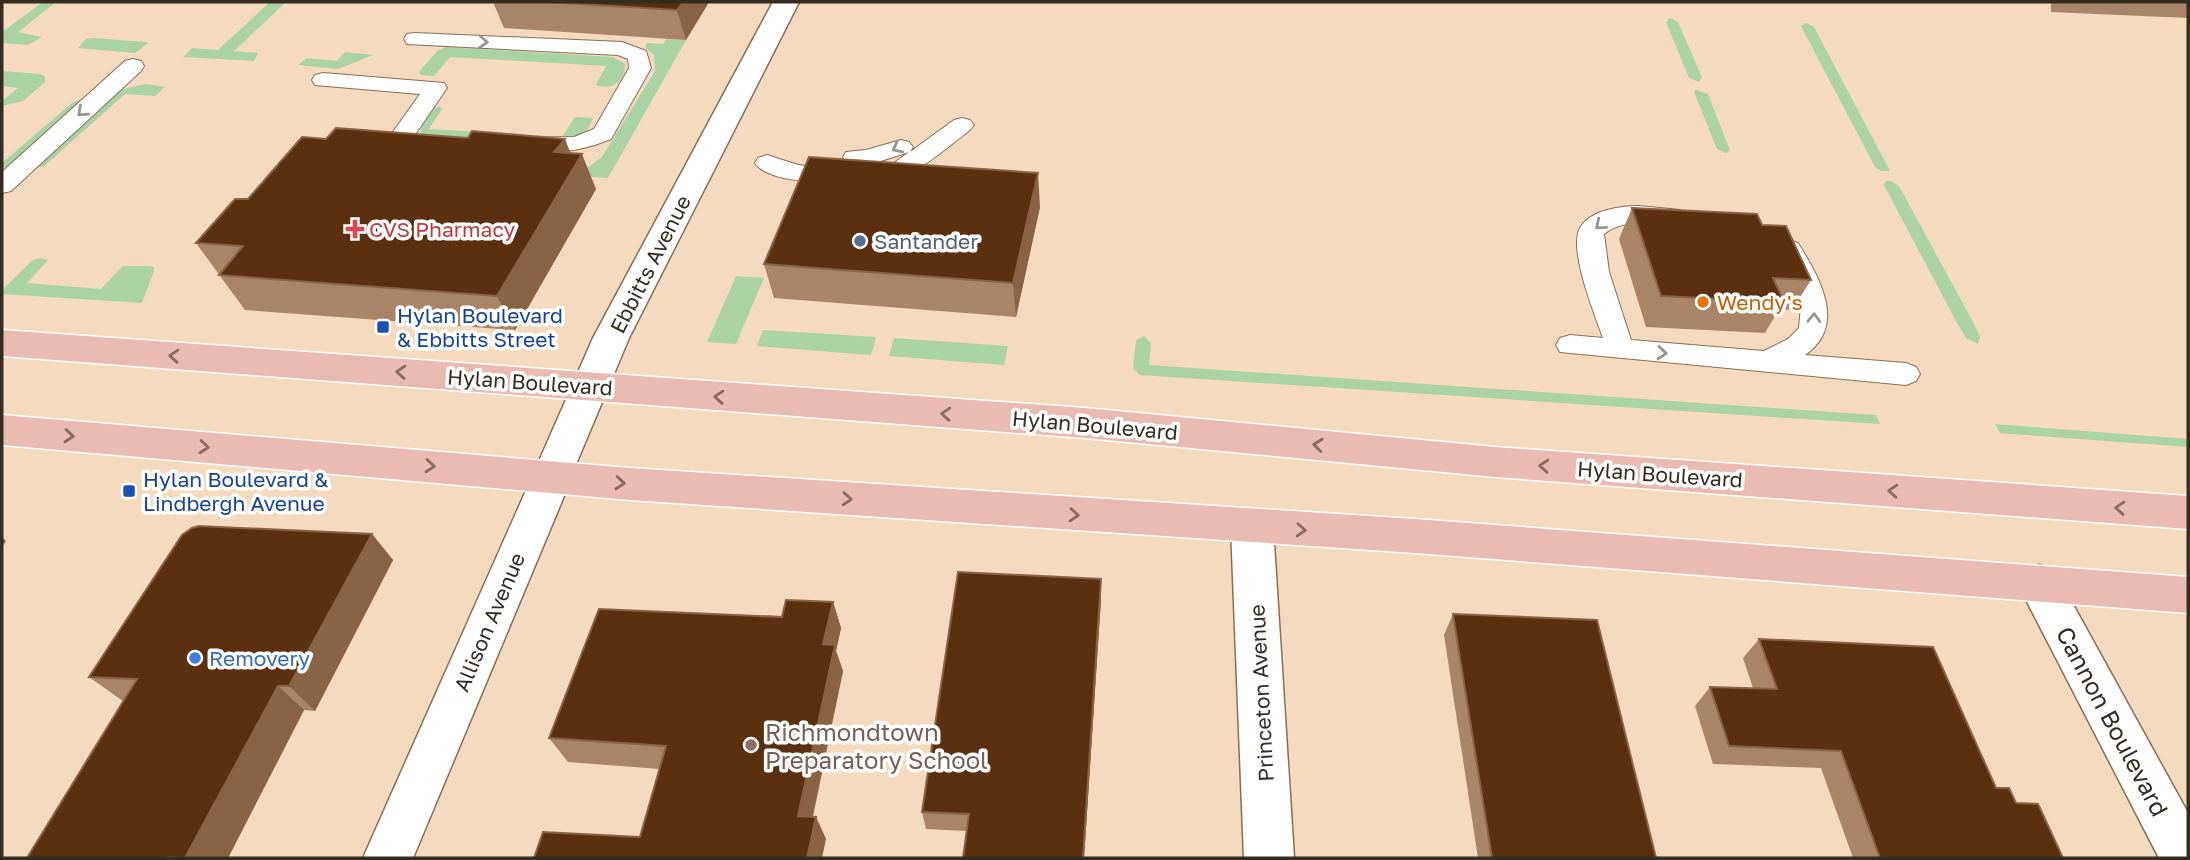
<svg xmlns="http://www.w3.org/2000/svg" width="2190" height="860" font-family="'Golos Text',sans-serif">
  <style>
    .green { fill: #abd2a4 }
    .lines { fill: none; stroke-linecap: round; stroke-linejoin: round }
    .service-casing { stroke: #866f55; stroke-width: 2 }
    .minor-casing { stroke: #866f55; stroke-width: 3 }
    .tertiary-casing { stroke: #866f55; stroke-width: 3 }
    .primary-casing { stroke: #fff; stroke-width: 3 }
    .service { fill: #fff; fill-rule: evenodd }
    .minor { fill: #fff; fill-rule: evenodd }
    .tertiary { fill: #fff; fill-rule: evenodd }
    .primary { fill: #e9bbb2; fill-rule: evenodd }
    .wall { fill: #a78566 }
    .shaded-wall { fill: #886344 }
    .building { fill: #5a300f; stroke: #886344; stroke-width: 2 }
    .oneway { stroke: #9a9690 }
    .oneway2 { stroke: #866c62 }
    .health-dot { fill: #e0444e; stroke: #fff; stroke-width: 2.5 }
    .service-dot { fill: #5c6f8a; stroke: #fff; stroke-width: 2.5 }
    .food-dot { fill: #e8710a; stroke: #fff; stroke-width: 2.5 }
    .transit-dot { fill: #1a4fb4; stroke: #fff; stroke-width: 2.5 }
    .shop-dot { fill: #3f7fe0; stroke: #fff; stroke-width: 2.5 }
    .education-dot { fill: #8d6e63; stroke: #fff; stroke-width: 2.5 }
    .labels { text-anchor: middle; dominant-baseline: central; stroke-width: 7; stroke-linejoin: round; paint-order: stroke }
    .health-label { font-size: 21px; fill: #be3a42; stroke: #fff; text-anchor: start }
    .service-label { font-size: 21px; fill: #4e5e75; stroke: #fff; text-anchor: start }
    .street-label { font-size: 21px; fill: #352c21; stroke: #fff }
    .food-label { font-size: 21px; fill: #c56008; stroke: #fff; text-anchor: start }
    .transit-label { font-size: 21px; fill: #164399; stroke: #fff; text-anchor: start }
    .shop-label { font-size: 21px; fill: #366cbe; stroke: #fff; text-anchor: start }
    .near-street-label { font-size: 24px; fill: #352c21; stroke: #fff }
    .near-education-label { font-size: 24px; fill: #785e54; stroke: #fff; text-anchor: start }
  </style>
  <rect width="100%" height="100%" fill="#f4dabe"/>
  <g class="green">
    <polygon points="43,2 56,2 18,32 42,37 28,45 2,43 2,32"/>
    <polygon points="270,2 286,2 234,51 258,53 254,61 183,57 192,48 218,50"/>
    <polygon points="1670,18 1678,22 1702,78 1699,82 1689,78 1666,22"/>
    <polygon points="1806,23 1814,27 1890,171 1881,171 1875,167 1801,26"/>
    <polygon points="93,38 146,42 148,43 135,53 78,48 86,39"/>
    <polygon points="666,39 686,40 608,178 577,176 602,157 655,71 654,55 645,47 647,43 663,44"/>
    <path d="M 446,47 L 613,57 L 625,64 C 625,82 612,91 596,85 L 606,66 L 450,57 L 434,76 L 421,75 L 419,72 L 437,51 Z"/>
    <polygon points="345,52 373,55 338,69 298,65 307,58 337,61"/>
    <polygon points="2,71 40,74 45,76 45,82 23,101 2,106 2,101 18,88 2,86"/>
    <polygon points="145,84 165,87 155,96 125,94 43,167 34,165 120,90"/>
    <polygon points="1696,90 1708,94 1730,151 1726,153 1717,149 1694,92"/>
    <polygon points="82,99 11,165 2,168 2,163 73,102"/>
    <path d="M 439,106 L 442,109 L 429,129 L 562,137 L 575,117 L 593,118 L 588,129 L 575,137 L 482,143 L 420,137 C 420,125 429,111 439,106 Z"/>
    <polygon points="1891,181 1899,186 1973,322 1980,337 1978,344 1966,338 1956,321 1884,185 1886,181"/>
    <polygon points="41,258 48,260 27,283 101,289 123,266 150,266 154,267 154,271 142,303 2,294 2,290 33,260"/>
    <polygon points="736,276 764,278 736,344 707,342"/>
    <polygon points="763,330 876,337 871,355 757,346"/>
    <polygon points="1144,336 1151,343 1149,365 1876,415 1880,424 1140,375 1133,368 1136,340"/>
    <polygon points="894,338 1008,346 1004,365 889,356"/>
    <polygon points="1995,424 2188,439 2188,447 2000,433"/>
  </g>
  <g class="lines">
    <defs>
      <g id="service">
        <path d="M 415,33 L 622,42 L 646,51 L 651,68 L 611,139 C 582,151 550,156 519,148 L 515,143 L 519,138 L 574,137 L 594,129 L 629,68 L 628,59 L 618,55 L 407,44 L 404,39 L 407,34 Z"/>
        <polygon points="133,59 141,61 144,66 141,71 11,191 2,193 2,172 125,61"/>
        <path d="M 323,73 L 444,83 L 447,88 L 412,139 L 412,144 L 417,148 L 431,151 L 434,156 L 431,161 C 413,166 398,161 388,146 L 388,139 L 420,94 L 315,85 L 312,80 L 315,75 Z"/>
        <path d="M 962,118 L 970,120 L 974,125 L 970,130 C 942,151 901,191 863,181 L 860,176 L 863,171 L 894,163 L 909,152 L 868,165 L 846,162 L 843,157 L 846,152 L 866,150 L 901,140 L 909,142 L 913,147 L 910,152 L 954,120 Z"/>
        <path d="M 767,155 L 798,165 L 833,169 L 836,174 L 833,179 C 814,184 766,180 755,163 L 758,158 Z"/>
        <path d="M 1639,206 L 1680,210 L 1684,216 L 1680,222 C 1653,229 1628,215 1604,234 L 1609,272 L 1631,340 L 1764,351 L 1788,339 L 1799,328 L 1801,306 L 1793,282 L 1776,249 L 1780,243 L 1789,240 L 1798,243 C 1819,277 1848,325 1805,355 L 1906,363 L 1916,367 L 1920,374 L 1916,381 L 1906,385 L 1560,352 L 1556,345 L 1560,338 L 1570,335 L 1603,338 C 1595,315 1568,249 1580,228 C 1590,210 1620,206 1639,206 Z"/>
      </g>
      <g id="minor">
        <polygon points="552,461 566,466 572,477 413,858 363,858 532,477 538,466"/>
        <polygon points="1252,510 1267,515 1273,527 1294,858 1244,858 1231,527 1237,515"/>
        <polygon points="2039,565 2054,570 2188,813 2188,858 2159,858 2024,596 2018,583 2024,570"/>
      </g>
      <polygon id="tertiary" points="773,2 799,2 629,338 566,488 552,493 538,488 532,477 593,338"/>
      <g id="primary">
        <polygon points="2,330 1085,408 1495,447 2188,496 2188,529 1495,477 1085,438 2,356"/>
        <polygon points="2,415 630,468 1415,519 2188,577 2188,613 1415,553 630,500 2,445"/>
      </g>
    </defs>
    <use href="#service" class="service-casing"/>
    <use href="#minor" class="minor-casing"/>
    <use href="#tertiary" class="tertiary-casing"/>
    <use href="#primary" class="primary-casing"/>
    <use href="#service" class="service"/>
    <use href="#minor" class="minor"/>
    <use href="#tertiary" class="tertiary"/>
    <use href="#primary" class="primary"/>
  </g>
  <g class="wall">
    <polygon points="493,2 709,2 686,40 504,28"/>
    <polygon points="2051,2 2188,2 2188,18 2051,12"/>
    <polygon points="326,139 571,153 596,189 515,330 245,310 196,243 248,199"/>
    <polygon points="1040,207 1016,317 774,298 764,264"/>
    <polygon points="1632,208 1762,225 1811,280 1792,310 1779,309 1765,333 1646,327 1619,239"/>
    <polygon points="372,534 393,560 315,711 304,710 228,858 27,858 123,701 89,677"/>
    <polygon points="1101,579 1101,599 1084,858 963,858 967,831 926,829 922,812"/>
    <polygon points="833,602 841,628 836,651 843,671 813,817 816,817 826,839 640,837 660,769 568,762 549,738 782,617"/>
    <polygon points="1453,614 1656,858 1478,858 1444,635"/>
    <polygon points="1759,639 1996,788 2016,803 2063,858 1853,858 1821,768 1713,764 1695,706 1710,687 1753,688 1743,658"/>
  </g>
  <g class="shaded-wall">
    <polygon points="683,2 709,2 686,40 677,10"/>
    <polygon points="565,139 575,164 582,154 596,189 515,330 497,296 554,152"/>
    <polygon points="1038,173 1040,207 1016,317 1013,283"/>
    <polygon points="372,534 393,560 315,711 289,686"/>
    <polygon points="2,537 6,541 2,547"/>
    <polygon points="1101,579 1101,599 1084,858 1083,858"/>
    <polygon points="833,602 841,628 836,651 843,671 808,838 798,816 823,644"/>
    <polygon points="278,686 304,710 228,858 185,858"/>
    <polygon points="816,817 826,839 822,858 807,858"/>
  </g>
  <g class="building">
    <polygon points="548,2 683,2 677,10"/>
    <polygon points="336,128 468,138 472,131 565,139 554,152 582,154 497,296 219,275 243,246 196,243 235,199 248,199 302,137 326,139"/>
    <polygon points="809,157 1038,173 1013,283 764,264"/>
    <polygon points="1632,208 1757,214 1762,225 1786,226 1811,280 1773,278 1784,302 1661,296"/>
    <polygon points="199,526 372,534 289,686 278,686 185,858 168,857 167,858 27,858 137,679 89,677 182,535 192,528"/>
    <polygon points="958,572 1101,579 1083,858 963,858 969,814 922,812"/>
    <polygon points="786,600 833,602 823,644 835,645 798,816 816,817 807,858 534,858 543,832 640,837 666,746 549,738 599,609 782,617"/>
    <polygon points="1453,614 1597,620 1656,858 1492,858"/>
    <polygon points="1759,639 1933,647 1996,788 2009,788 2016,803 2038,804 2063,858 1880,858 1841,751 1729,746 1710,687 1777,689"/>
  </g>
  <defs><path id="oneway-chevron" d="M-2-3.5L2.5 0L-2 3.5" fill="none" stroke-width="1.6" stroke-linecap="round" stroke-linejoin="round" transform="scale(1.75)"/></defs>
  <g class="oneway">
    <use href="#oneway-chevron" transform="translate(483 42) rotate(3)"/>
    <use href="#oneway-chevron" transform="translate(82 112) rotate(138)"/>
    <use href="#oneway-chevron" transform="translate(897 148) rotate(153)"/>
    <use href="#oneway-chevron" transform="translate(1600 225) rotate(140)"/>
    <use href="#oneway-chevron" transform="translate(1814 318) rotate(-88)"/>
    <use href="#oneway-chevron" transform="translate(1662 353) rotate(5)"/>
  </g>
  <g class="oneway2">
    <use href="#oneway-chevron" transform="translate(174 356) rotate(-176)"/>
    <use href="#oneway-chevron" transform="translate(401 372) rotate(-176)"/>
    <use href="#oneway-chevron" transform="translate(719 397) rotate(-176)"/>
    <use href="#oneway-chevron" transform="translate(946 414) rotate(-176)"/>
    <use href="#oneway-chevron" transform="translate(69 436) rotate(5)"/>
    <use href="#oneway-chevron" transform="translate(1318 445) rotate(-174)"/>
    <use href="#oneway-chevron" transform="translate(204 447) rotate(5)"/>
    <use href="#oneway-chevron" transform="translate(430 466) rotate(5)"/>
    <use href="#oneway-chevron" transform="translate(1544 466) rotate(-176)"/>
    <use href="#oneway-chevron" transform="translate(620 483) rotate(5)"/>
    <use href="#oneway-chevron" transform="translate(1893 491) rotate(-176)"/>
    <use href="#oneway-chevron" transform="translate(847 499) rotate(4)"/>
    <use href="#oneway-chevron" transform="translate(2120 508) rotate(-176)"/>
    <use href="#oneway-chevron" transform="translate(1074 515) rotate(4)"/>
    <use href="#oneway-chevron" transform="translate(1301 530) rotate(3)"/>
  </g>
  <path class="health-dot" d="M351.5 218.5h7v7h7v7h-7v7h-7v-7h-7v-7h7z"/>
  <circle class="service-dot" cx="860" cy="241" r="7"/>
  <circle class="food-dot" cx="1703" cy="302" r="7"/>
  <g class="transit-dot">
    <rect x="376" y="320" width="14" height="14" rx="3.5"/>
    <rect x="122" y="484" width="14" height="14" rx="3.5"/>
  </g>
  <circle class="shop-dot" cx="195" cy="658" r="7"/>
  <circle class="education-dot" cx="751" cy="745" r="7"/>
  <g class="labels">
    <g class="health-label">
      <text x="369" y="229">CVS Pharmacy</text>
    </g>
    <g class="service-label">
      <text x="874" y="241">Santander</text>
    </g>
    <g class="street-label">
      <text transform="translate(650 264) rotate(-63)">Ebbitts Avenue</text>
      <text transform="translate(530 382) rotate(4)">Hylan Boulevard</text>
      <text transform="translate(1095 425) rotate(5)">Hylan Boulevard</text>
      <text transform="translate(1660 474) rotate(4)">Hylan Boulevard</text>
      <text transform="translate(489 622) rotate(-67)">Allison Avenue</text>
      <text transform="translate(1261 693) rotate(-93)">Princeton Avenue</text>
    </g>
    <g class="food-label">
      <text x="1717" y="302">Wendy's</text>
    </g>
    <g class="transit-label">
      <text x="397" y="315">Hylan Boulevard<tspan x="397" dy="24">&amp; Ebbitts Street</tspan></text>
      <text x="143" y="479">Hylan Boulevard &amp;<tspan x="143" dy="24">Lindbergh Avenue</tspan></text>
    </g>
    <g class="shop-label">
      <text x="209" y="658">Removery</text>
    </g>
    <g class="near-street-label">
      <text transform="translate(2113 721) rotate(62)">Cannon Boulevard</text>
    </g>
    <g class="near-education-label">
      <text x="765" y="731">Richmondtown<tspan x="765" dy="28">Preparatory School</tspan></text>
    </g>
  </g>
  <rect width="2190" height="860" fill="none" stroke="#352c21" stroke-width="7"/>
</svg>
